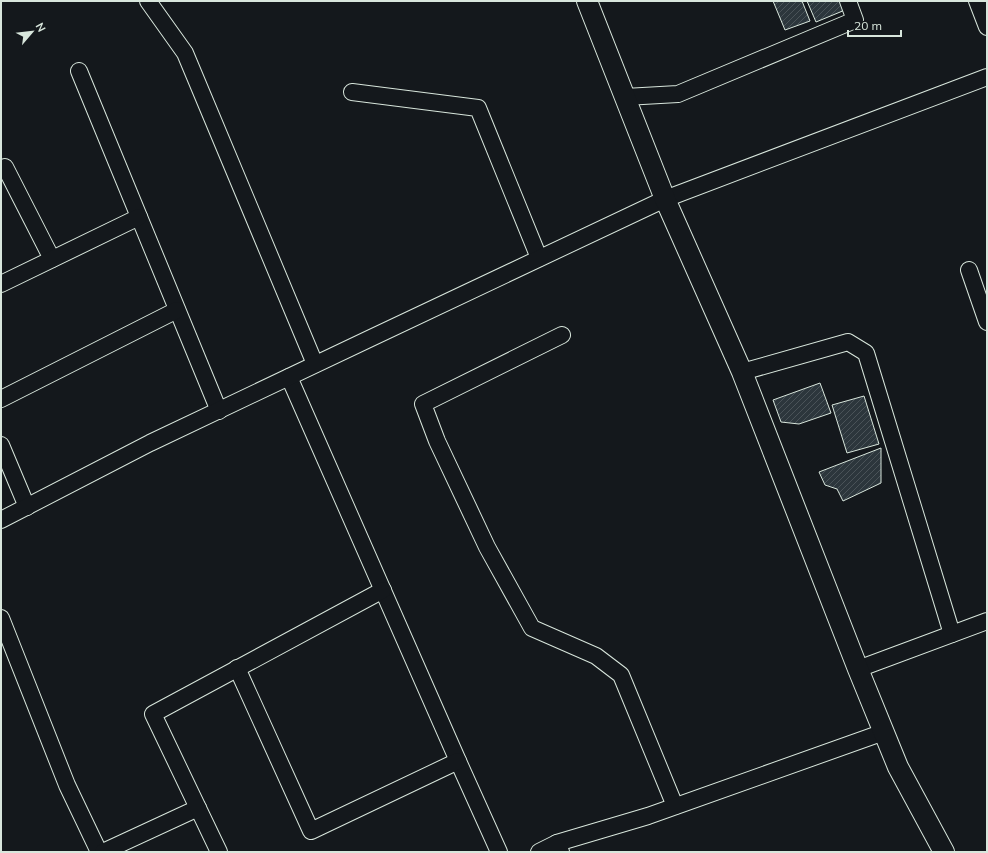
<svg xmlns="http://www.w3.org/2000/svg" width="988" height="853" font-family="Mulish,sans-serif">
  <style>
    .building { fill: url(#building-hatch); stroke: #d8e6dc }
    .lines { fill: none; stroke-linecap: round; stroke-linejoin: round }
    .minor-casing { stroke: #d8e6dc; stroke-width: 18 }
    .tertiary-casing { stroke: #d8e6dc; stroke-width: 22 }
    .minor { stroke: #14181c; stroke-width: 16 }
    .tertiary { stroke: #14181c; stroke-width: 20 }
  </style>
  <defs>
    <pattern id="building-hatch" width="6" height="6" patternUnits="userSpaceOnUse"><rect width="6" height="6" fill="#2c363c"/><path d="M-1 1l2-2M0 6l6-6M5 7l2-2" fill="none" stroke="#4a5358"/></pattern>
  </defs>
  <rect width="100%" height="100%" fill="#14181c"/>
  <g class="building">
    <polygon points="773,1 802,1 810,21 785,30"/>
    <polygon points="807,1 841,1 845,10 816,22"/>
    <polygon points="820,383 831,413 799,424 781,422 773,400"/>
    <polygon points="864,396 879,444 847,453 832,405"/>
    <polygon points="881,448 881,483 843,501 837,489 825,485 819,472"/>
  </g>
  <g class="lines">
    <defs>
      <g id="minor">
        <polyline points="148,1 185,53 315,364"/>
        <polyline points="977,1 987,27"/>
        <polyline points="79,71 219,411"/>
        <polyline points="352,92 478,108 539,258"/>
        <polyline points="625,97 678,94 855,20 848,1"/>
        <polyline points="5,167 52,259"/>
        <polyline points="969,270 987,322"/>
        <polyline points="1,284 139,217"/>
        <polyline points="562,335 423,404 437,441 487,547 532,628 596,656 621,675 675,806"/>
        <polyline points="742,372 848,342 866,353 952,634"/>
        <polyline points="289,377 458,761 499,852"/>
        <polyline points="1,399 177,310"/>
        <polyline points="1,445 27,507"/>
        <polyline points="1,520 150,443 371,338 665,199 987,77"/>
        <polyline points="1,618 67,785 99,852"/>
        <polyline points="237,668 311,831 458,761"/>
        <polyline points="858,669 987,621"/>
        <polyline points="557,843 648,816 884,732"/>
        <polyline points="103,852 198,808"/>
        <polyline points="219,852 153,714 383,590"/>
        <polyline points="539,852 557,843 561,852"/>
      </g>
      <polyline id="tertiary" points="587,1 665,199 742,372 858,669 898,767 944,852"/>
    </defs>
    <use href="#minor" class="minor-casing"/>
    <use href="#tertiary" class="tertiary-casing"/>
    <use href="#minor" class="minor"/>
    <use href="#tertiary" class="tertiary"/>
  </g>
  <rect width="988" height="853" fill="none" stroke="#d8e6dc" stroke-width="4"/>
  <g transform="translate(32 32) rotate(62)" stroke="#14181c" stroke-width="3" paint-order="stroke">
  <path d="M0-3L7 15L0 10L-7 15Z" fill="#d8e6dc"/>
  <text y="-6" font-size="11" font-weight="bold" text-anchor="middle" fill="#d8e6dc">N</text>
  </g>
  <path d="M848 30v6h53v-6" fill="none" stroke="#d8e6dc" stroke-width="2"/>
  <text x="854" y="30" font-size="12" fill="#d8e6dc" stroke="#14181c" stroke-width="3" paint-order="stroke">20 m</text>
</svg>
